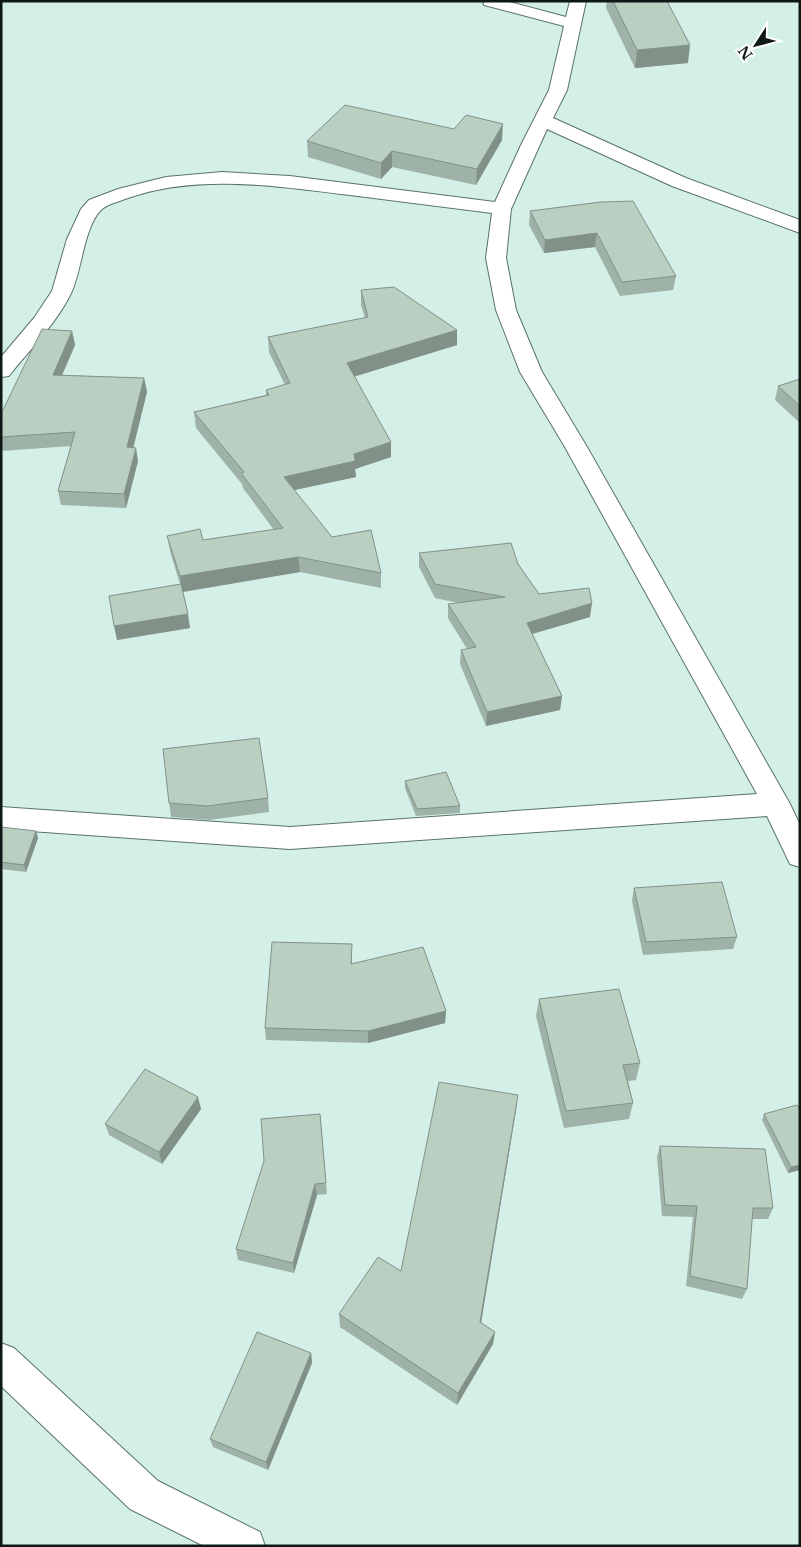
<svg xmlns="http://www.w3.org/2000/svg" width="801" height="1547" font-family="'Libre Baskerville',serif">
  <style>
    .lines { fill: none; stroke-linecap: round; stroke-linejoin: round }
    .minor-casing { stroke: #59726c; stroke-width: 2 }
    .minor { fill: #fff; fill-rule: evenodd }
    .wall { fill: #9fb2a7 }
    .shaded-wall { fill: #829188 }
    .building { fill: #b9cfc2; stroke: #829188 }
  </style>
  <rect width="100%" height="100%" fill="#d3efe8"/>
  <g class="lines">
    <defs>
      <g id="minor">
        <path d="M 483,1 L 506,1 L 566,17 L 570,1 L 586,1 L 567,90 L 553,118 L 686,178 L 800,220 L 800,233 L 672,186 L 547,129 L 511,209 L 506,258 L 516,310 L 542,372 L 587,447 L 790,804 L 800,825 L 800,867 L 790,864 L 767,816 L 290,849 L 1,829 L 1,807 L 290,827 L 757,794 L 565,447 L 520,372 L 496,310 L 486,258 L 492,213 C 444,207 397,201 350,195 C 277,186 196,173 125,199 C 118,202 107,204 101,210 C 84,227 82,269 72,291 C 58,322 30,349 9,376 L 1,377 L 1,357 L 34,318 L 52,291 L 67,239 L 81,209 L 89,200 L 118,189 L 166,177 L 222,172 L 290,176 L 495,202 L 521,145 L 549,90 L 564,26 L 484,5 Z"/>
        <polygon points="1,1343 14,1348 158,1481 260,1532 265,1546 204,1546 130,1509 1,1386"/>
      </g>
    </defs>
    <use href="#minor" class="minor-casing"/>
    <use href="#minor" class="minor"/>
  </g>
  <g class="wall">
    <polygon points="607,1 667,1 688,63 635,68 606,8"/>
    <polygon points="502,140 476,185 392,167 381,179 308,157 307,141"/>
    <polygon points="601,202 676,276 673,290 620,296 595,247 544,253 529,225 530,211"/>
    <polygon points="361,290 457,345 354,376 391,457 355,469 356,477 294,490 332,537 381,573 381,588 300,572 183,592 190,628 117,640 180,584 170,551 167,536 203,540 274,530 243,488 242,484 196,428 194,412 266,395 266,390 285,385 269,352 268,337 365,318 361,305"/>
    <polygon points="72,331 75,345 62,375 144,378 147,392 133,447 138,461 126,508 61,505 58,491 71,446 2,451 1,448 1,414"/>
    <polygon points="800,379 800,423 775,400 778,386"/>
    <polygon points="419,553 518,564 539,594 590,617 532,634 562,696 560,710 486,726 460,664 461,650 467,649 448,618 448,604 459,603 435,598 419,567"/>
    <polygon points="405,781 460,806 460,813 416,816 405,788"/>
    <polygon points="268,798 269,812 209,820 171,817 169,803"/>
    <polygon points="1,827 38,838 26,872 1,869"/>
    <polygon points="634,888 737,937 733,949 643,955 632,901"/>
    <polygon points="352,957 352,964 446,1011 445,1023 368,1043 266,1040 265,1028"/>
    <polygon points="539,999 640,1063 636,1080 628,1081 633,1103 629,1119 564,1128 536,1016"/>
    <polygon points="201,1109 162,1164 109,1135 105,1124"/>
    <polygon points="516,1110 481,1323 495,1332 493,1344 457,1405 340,1327 339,1314 401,1271"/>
    <polygon points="800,1110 800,1170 788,1173 762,1120 764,1114"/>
    <polygon points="320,1114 327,1194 317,1195 294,1273 238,1260 236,1249"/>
    <polygon points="660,1146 773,1208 768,1219 752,1219 747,1289 742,1299 686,1286 693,1217 662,1216 657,1157"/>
    <polygon points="311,1353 312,1363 268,1470 213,1447 210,1439"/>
  </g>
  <g class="shaded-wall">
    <polygon points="690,45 688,63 635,68 637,50"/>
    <polygon points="503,124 502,140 476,185 477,169"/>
    <polygon points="392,151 392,167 381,179 381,163"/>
    <polygon points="597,233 595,247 544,253 545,240"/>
    <polygon points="457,330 457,345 347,379 347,363"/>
    <polygon points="72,331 75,345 56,389 53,375"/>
    <polygon points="144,378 147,392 130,461 127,447"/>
    <polygon points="391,442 391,457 355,469 356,477 285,492 284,477"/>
    <polygon points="136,448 138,461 126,508 124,494"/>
    <polygon points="298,557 300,572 182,592 180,576"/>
    <polygon points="592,603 590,617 525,636 527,623"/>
    <polygon points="188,614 190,628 117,640 114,626"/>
    <polygon points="562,696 560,710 486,726 487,712"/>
    <polygon points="36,831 38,838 26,872 24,865"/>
    <polygon points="352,944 352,957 351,977 351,964"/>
    <polygon points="446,1011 445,1023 368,1043 368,1031"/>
    <polygon points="518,1095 516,1110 479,1335 480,1322"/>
    <polygon points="198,1097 201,1109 162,1164 159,1152"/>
    <polygon points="800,1165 800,1170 788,1173 791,1167"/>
    <polygon points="315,1184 317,1195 294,1273 293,1263"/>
    <polygon points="495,1332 493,1344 457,1405 458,1393"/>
    <polygon points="311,1353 312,1363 268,1470 266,1462"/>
  </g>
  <g class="building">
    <polygon points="613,1 667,1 690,45 637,50"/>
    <polygon points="345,105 454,129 466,115 503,124 477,169 392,151 381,163 307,141"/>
    <polygon points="633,201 676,276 622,282 597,233 545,240 530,211 601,202"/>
    <polygon points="394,287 457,330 347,363 391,442 354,454 355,461 284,477 332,537 371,530 381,573 298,557 180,576 167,536 200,529 203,540 283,528 241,473 244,472 194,412 269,395 266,390 290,383 268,337 368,317 361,290"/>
    <polygon points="42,329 72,331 53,375 144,378 127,447 136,448 124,494 58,491 75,432 1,437 1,414"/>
    <polygon points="800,379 800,406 778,386"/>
    <polygon points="511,543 518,564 539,594 589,588 592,603 527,623 562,696 487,712 461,650 476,647 448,604 505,597 435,584 419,553"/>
    <polygon points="181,584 188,614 114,626 109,596"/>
    <polygon points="259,738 268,798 207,806 169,803 163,749"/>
    <polygon points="446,772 460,806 417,809 405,781"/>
    <polygon points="1,827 36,831 24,865 1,862"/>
    <polygon points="722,882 737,937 646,942 634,888"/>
    <polygon points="272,942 352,944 351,964 423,947 446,1011 368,1031 265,1028"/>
    <polygon points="619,989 640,1063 623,1065 633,1103 566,1111 539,999"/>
    <polygon points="145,1069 198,1097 159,1152 105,1124"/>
    <polygon points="439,1082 518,1095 480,1322 495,1332 458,1393 339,1314 378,1257 401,1271"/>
    <polygon points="797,1105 800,1110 800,1165 791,1167 764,1114"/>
    <polygon points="320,1114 326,1183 315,1184 293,1263 236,1249 264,1161 261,1119"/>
    <polygon points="660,1146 765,1149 773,1208 753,1208 747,1289 690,1276 697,1206 665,1205"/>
    <polygon points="257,1332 311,1353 266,1462 210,1439"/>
  </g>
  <rect width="801" height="1547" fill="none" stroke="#0e1816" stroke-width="5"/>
  <g transform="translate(756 45) rotate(234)" stroke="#ffffff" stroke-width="4" paint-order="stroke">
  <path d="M0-4L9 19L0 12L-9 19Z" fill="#0e1816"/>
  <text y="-8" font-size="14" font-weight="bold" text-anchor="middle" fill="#0e1816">N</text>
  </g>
</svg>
